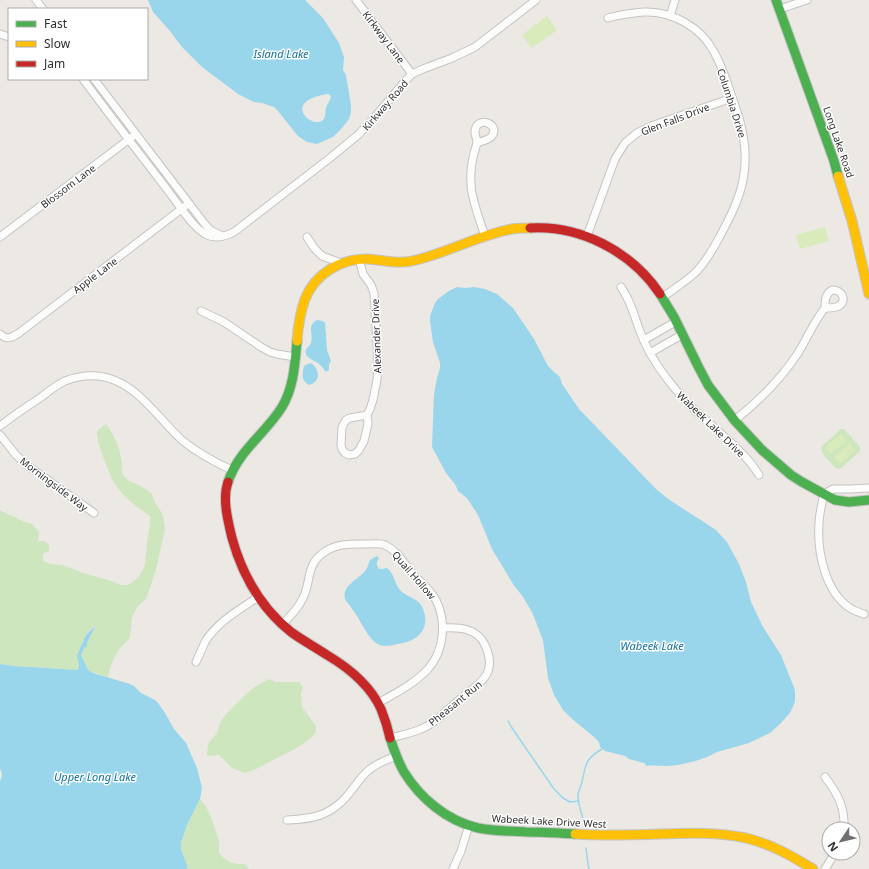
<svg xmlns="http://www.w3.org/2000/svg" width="869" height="869" font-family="'Noto Sans',sans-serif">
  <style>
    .green { fill: #cee6be }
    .pitch { fill: #d9eabb }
    .water { fill: #99d6ec; fill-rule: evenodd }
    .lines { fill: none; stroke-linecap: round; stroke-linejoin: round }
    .stream { stroke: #99d6ec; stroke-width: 1.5 }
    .street-casing { stroke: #c5c4c5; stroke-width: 9 }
    .fast-casing { stroke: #c5c4c5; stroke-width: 11 }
    .slow-casing { stroke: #c5c4c5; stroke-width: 11 }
    .jam-casing { stroke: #c5c4c5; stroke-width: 11 }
    .street { stroke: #fcfcfb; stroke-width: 7 }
    .fast { stroke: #4caf50; stroke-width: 9 }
    .slow { stroke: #ffc107; stroke-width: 9 }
    .jam { stroke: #c62828; stroke-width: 9 }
    .labels { text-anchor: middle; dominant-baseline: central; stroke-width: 3; stroke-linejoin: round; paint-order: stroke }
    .street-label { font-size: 10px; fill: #2e2e2e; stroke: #fff }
    .water-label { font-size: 11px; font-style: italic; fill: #0d6fa3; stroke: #fff }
  </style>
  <rect width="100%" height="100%" fill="#ece8e4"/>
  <g class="green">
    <path d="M 106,424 C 117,439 123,455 122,474 L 129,481 L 141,486 L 151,493 L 156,504 L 163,515 L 165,529 L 156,570 L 146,599 L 138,606 L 132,617 L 130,638 L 121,647 L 115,656 L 110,668 L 108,677 L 89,671 L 86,668 L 81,655 L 84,648 L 87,646 L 87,643 L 96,626 L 94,626 L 86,635 L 77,656 L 79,665 L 78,670 L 14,666 L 0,664 L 0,510 L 5,513 L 15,517 L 25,522 L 32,524 L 39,532 L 38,541 L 44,541 L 49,545 L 49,551 L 43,554 L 43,561 L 51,564 L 63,565 L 83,573 L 112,581 L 120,585 L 128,585 L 138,578 L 145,565 L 147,542 L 150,524 L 150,516 C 137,507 124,498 115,484 C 111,478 108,469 105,461 C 101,451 97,442 97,431 Z"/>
    <path d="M 841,429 L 844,429 L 860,447 L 860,451 L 840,469 L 836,468 C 830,462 821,455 821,447 Z"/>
    <polygon points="269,679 276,682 299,682 303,687 301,692 302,707 316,726 315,734 306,742 293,750 256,769 245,773 232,768 219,755 207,756 208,744 217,733 220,722 228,712 245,695 256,686"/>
    <path d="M 200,799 L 205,805 L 210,814 L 219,841 L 219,853 C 226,861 233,865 245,864 L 249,869 L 187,869 L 187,865 L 181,849 L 181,842 L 187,825 Z"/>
  </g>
  <g class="pitch">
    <polygon points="547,16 557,30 532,48 522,35"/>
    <polygon points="825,227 829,241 800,249 796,235"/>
    <polygon points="841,434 847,441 831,454 825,447"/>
    <polygon points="849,443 855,451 840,464 834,457"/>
  </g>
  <g class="water">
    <path d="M 148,0 L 305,0 L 323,18 L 339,43 L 344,57 L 343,70 L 346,75 L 351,105 L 351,112 L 349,119 L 342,128 L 333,137 L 317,144 L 307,142 L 298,136 L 278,111 L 274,107 L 262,103 L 254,102 L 238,94 L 202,67 L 182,47 L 170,31 L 153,12 ZM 328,94 L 330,95 L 331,97 C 330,101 327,104 326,108 C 325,112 326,117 323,120 C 312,130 280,101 328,94 Z"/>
    <path d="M 457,287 L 465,288 L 474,287 L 485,289 L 497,294 L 513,308 L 534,339 L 548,366 L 554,372 L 560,377 L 562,384 L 579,409 L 657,490 L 671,501 L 707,524 L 716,530 L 727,542 L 739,564 L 746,582 L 751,602 L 763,627 L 781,655 L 795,690 L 795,702 L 790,713 L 780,724 L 770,733 L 749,743 L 717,752 C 703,760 683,765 667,766 C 660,766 653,765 647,766 L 644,763 L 629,759 L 625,756 L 605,751 L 600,747 L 599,742 L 594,737 L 571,718 L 563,710 L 554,695 L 548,678 L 543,640 L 532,612 L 523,597 L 513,584 L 492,549 L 478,515 L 467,498 L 458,491 L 455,484 L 446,473 L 432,447 L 434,394 L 437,378 L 440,368 L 440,363 L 433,342 L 430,321 L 430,316 L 435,303 L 438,299 L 449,291 Z"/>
    <path d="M 317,320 L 323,321 L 325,323 L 327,350 L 331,361 L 329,364 L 329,370 L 326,372 C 324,370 323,367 320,365 C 316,360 308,360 306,354 C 304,349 309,347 311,343 C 314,333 306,327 317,320 Z"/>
    <path d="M 311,363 C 320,369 321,382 309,385 C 301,381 302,374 304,366 L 308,364 Z"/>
    <path d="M 377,556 L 379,558 C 376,563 376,565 379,569 L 382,569 L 387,568 C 395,574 394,584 401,591 C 407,597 415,597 421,605 C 430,621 425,636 407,642 C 405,643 401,643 398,644 C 393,645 385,647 380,645 C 368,641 360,618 352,609 C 350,605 347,603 345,599 C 342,585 358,580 365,571 C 368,568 368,564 370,560 Z"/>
    <path d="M 96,625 L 87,643 L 87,646 L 84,648 L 81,655 L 88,670 L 93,673 L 130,684 L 134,686 L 141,693 L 155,700 L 158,703 L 165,713 L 174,729 L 186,743 L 197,768 L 202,788 L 200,799 L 187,825 L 181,842 L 181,849 L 187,865 L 187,869 L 0,869 L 0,781 C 2,777 3,773 0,769 L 0,664 L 14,666 L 78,670 L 79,665 L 77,656 L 81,646 L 86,635 Z"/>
  </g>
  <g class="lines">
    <g class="stream">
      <polyline points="508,721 512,728 554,789 563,798 570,802 579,801"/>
      <path d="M 584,822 C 582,815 577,802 578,794 C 579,790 581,786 582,782 C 586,764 585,759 602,749"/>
      <polyline points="586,848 588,864 589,869"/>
    </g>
    <defs>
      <g id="street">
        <polyline points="36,0 43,9"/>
        <polyline points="356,0 412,74"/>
        <polyline points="780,9 807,0"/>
        <polyline points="670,16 675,0"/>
        <path d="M 608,18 C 619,15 631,13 644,12 C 672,11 701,27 714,52 C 722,66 727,82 732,97 C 742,124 749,151 743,180 C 739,201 729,219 719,238 C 712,251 705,263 695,273 C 685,282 674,289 663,297"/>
        <polyline points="0,34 9,37"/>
        <path d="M 83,79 C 111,117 140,154 169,192 C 179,205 193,228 207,235 C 216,239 226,236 234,232 L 330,158 L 359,134 L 374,118 L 406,80 L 412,74 L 423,69 L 452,58 L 475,47 L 536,0"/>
        <polyline points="94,79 204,223 210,230 222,236"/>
        <path d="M 477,143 C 477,140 476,137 475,134 C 474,114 501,123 492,136 C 489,140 482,141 477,143 C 464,181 473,201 485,236"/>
        <polyline points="587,236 615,159 625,143 637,133 651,126 732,98"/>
        <polyline points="0,237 132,137"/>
        <polyline points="307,237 314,248 322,256 341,263"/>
        <polyline points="359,259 363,274 371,285 374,293 378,363 377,380 373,400 370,409 367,415 368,424 364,441 359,450 355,454 349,455 345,453 342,449 341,445 342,427 346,420 350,418 367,415"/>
        <path d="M 621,287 C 630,300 634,314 639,329 C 646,348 656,365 668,380 C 680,396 695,411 710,424 C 728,440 746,454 759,475"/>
        <path d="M 832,290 C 841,289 848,300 839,306 C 835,308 829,308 825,308 C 825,301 825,294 832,290 Z"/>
        <polyline points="201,311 224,322 261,347 270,352 277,354 295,357"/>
        <path d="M 0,334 C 7,341 13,337 19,333 L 188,204"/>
        <polyline points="644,340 677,321"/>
        <polyline points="650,353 683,334"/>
        <path d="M 735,420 C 759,401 781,379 798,353 C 807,339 814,321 825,308"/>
        <path d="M 0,426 C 13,416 26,407 40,398 C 48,392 56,385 65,381 C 75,377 87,375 98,376 C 136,380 156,417 183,441 C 198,453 214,462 232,470"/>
        <polyline points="0,435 16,455 28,466 94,513"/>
        <path d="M 864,614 C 859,612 854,611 850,608 C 825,592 817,551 819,524 C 819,514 822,504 824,494 L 833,489 L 850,489 L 869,488"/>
        <path d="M 283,624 C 290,616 298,609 303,598 C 312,580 305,564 326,551 C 339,543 352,544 367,544 C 373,544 380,543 385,545 C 398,551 405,565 414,575 C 422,583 431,591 436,600 C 447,622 444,651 428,669 C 414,684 396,693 378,703"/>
        <path d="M 196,662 C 199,656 202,649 205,642 C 217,622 239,610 258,597"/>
        <path d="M 390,738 C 406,734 423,731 436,720 C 444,714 451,706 459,700 C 478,684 499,675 485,645 C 477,628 459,627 443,628"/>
        <path d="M 825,777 C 838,794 845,807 844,829"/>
        <path d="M 287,820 C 312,819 330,816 347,796 C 355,787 360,777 369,770 C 377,763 386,760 396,756"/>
        <polyline points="453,869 461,851 469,825"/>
        <polyline points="825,869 835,853"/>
      </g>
      <g id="fast">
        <polyline points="776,0 834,161 838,176"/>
        <polyline points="660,294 674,317 698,366 708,385 735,421 762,450 791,475 802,482 835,500 849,502 869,500"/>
        <path d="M 228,482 C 238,451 266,433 282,407 C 294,387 295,363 297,341"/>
        <path d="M 390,738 C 394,750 398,762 404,772 C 420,798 447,821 478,828 C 493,831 510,831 526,832 C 542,832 558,833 575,834"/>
      </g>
      <g id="slow">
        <polyline points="838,176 852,221 869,294"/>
        <path d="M 297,341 C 298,327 300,313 305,299 C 315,274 341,258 368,259 C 384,260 400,265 416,260 C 449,252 479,235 512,229 C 518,228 524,228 530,228"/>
        <path d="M 575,834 C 603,836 632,835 661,834 C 689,833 718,832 746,838 C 771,844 792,856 813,869"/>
      </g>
      <g id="jam">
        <path d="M 530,228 C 581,225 632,252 660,294"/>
        <path d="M 228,482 C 222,499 228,521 232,538 C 242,574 261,608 291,632 C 302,640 315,647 327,655 C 349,668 370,685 381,709 C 385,719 388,729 390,738"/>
      </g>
    </defs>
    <use href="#street" class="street-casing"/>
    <use href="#fast" class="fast-casing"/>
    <use href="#slow" class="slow-casing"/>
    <use href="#jam" class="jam-casing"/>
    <use href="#street" class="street"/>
    <use href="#fast" class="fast"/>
    <use href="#slow" class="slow"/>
    <use href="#jam" class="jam"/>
  </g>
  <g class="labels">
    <g class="street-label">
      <text transform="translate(384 37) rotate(53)">Kirkway Lane</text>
      <text transform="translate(732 103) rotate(72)">Columbia Drive</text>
      <text transform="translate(385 105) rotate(-49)">Kirkway Road</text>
      <text transform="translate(675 119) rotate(-21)">Glen Falls Drive</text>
      <text transform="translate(839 142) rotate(71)">Long Lake Road</text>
      <text transform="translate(68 186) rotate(-37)">Blossom Lane</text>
      <text transform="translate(95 275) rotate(-37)">Apple Lane</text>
      <text transform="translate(376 336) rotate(-92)">Alexander Drive</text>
      <text transform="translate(711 424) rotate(44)">Wabeek Lake Drive</text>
      <text transform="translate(54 484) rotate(37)">Morningside Way</text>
      <text transform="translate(414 575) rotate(49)">Quail Hollow</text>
      <text transform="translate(455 703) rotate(-39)">Pheasant Run</text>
      <text transform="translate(549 821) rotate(3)">Wabeek Lake Drive West</text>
    </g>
    <g class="water-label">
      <text x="281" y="53">Island Lake</text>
      <text x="652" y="645">Wabeek Lake</text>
      <text x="95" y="776">Upper Long Lake</text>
    </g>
  </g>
  <rect x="8" y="8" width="140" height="72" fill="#ffffff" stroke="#ababab"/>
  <rect x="16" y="21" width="20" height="6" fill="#4caf50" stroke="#ababab"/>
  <text x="44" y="28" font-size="12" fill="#2e2e2e">Fast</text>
  <rect x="16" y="41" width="20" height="6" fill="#ffc107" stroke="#ababab"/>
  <text x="44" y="48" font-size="12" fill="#2e2e2e">Slow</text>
  <rect x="16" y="61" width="20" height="6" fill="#c62828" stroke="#ababab"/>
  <text x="44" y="68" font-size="12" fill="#2e2e2e">Jam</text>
  <g transform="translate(841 841) rotate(235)"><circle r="19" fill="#ffffff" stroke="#ababab"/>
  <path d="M0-3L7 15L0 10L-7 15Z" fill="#706f6e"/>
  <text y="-6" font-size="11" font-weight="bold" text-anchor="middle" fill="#2e2e2e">N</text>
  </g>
</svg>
